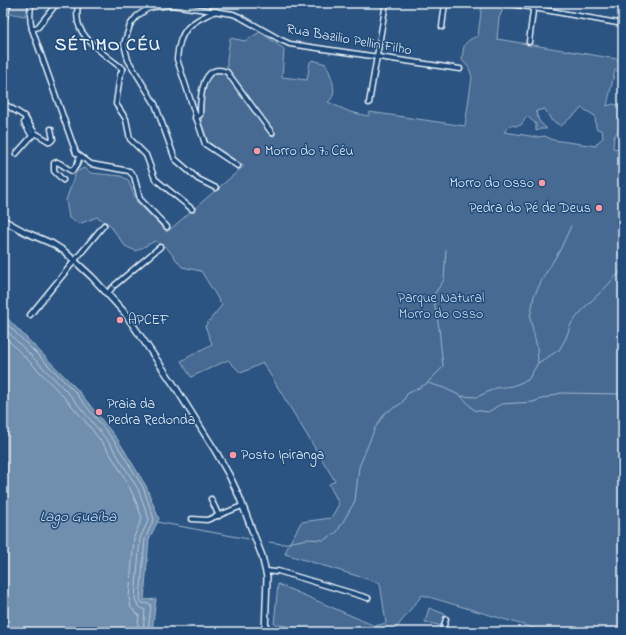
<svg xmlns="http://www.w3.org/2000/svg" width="626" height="635" font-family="'Indie Flower',sans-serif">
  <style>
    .green { fill: #476b93; stroke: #98aec6; fill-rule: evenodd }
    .water { fill: #708ead; stroke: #a0b6cb }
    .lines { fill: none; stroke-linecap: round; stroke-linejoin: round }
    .shore { stroke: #b8c9da; stroke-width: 1 }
    .stream { stroke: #a0b6cb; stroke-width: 1 }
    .minor-casing { stroke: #e8f1f8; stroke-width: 7 }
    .major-casing { stroke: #e8f1f8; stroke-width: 8 }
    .minor { stroke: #1f4a7a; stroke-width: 4 }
    .major { stroke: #1f4a7a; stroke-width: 5 }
    .poi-dot { fill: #ff9aa2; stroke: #1f4a7a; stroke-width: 1.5 }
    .labels { text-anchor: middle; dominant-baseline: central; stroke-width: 3; stroke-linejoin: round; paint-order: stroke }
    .street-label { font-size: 14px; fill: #e8f1f8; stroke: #1f4a7a }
    .poi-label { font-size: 14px; fill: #e8f1f8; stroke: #1f4a7a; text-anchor: start }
    .park-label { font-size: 14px; fill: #d0dde9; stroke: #1f4a7a }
    .water-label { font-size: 15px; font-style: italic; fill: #d0dde9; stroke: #1f4a7a }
    .district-label { font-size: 18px; font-weight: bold; letter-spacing: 1px; fill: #e8f1f8; stroke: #1f4a7a }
  </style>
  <rect width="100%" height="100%" fill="#2b5482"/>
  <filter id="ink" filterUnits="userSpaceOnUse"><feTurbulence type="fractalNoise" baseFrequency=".025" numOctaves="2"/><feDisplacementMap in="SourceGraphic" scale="8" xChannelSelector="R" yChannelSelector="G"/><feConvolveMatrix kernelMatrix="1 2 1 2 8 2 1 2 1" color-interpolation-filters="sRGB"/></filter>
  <g filter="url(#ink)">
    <g class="green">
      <polygon points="13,3 29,3 25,16 8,13"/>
      <path d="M 482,4 L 501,7 L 503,9 L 499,18 L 497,39 L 623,60 L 623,73 L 615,70 L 607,106 L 613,104 L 619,106 L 623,113 L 620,127 L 614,137 L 613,148 L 623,150 L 623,632 L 547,632 L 422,595 L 393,632 L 322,632 L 274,624 L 278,584 L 375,626 L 386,623 L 380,583 L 285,554 C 288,543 296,533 301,522 L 331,518 L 339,504 L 329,484 L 335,481 L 263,363 L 241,373 L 228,360 L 191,377 L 181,361 L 212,344 L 205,326 L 222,305 L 201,271 L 182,267 L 167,248 L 155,241 L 136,251 L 125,246 L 109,224 L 97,217 L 79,224 L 69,218 L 66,200 L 76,172 L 84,168 L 91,173 L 121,176 L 128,180 L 137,202 L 167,232 L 244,166 L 208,142 L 201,122 L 203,107 L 201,98 L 208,76 L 214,71 L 227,71 L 227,59 L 230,38 L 245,41 L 260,32 L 284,49 L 282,77 L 307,80 L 310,62 L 313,60 L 326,64 C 330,74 340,94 328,102 L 350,112 L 368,116 L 370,112 L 465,126 L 472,77 L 469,68 L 462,60 C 464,45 462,42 478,36 ZM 582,108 L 595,116 L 596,128 L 602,131 L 603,138 L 597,143 L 596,146 L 553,140 L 545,136 L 537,137 L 504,132 L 510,125 L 516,126 L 521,125 L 527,116 L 536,124 L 536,131 L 541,129 L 547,129 L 539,121 L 536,111 L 545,109 L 551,120 L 561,126 Z"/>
      <polygon points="429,608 445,614 442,626 425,622"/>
    </g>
    <polygon class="water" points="3,314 77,389 118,440 146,486 159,519 149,539 144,600 156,599 152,632 3,632"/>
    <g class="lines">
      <g class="shore">
        <polyline points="3,320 74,391 115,442 143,487 154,519 145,539 140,599 142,603 149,604 151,605 148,632"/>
        <polyline points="3,327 70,395 111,445 138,489 149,519 140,538 135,599 138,606 145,610 143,632"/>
        <path d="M 3,335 C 56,389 118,444 142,518 L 134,537 L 129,598 L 131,608 L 139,615 L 137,632"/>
      </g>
      <g class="stream">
        <polyline points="538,363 559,350 566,338 571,324 586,306 603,290 623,269"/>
        <polyline points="428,382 443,367 439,328 433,296 444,280 446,250"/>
        <polyline points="461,396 474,410 488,412 501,404 533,402 560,393 623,394"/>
        <polyline points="157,522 248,539"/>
        <polyline points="269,542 283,544 307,539 324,540 337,532 355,501 359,467 375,428 385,413 402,403 407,394 428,383 444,388 461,396 477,397 496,388 512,386 528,380 538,363 537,347 530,318 534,296 544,276 560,250 571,226"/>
      </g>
      <defs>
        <g id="minor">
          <path d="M 32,3 C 29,12 30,21 32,29 L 76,153 L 91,164 L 129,171 L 134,176 L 140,199 L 167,227"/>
          <path d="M 78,3 C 77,11 76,20 80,28 C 87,43 109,58 123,69"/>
          <polyline points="506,3 623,24"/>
          <path d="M 216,11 C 190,22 179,29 177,59 L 205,144 L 238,166"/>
          <polyline points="442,27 445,3"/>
          <polyline points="32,29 38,27 57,3"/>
          <polyline points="529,42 534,3"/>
          <polyline points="123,69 120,75 116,104 126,119 130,139 146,155 155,179 192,209"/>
          <polyline points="3,103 24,116 35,133 50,142 53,139 51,129"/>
          <polyline points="369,103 386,3"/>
          <path d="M 195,118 L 200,115 C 200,98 202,61 227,72 L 272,133"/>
          <polyline points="26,119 24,123 32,136 35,133"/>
          <polyline points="16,154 32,136"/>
          <path d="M 63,180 L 54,171 L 54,163 L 57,162 C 63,164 66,169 72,171 L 77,165 L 80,156"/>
          <polyline points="216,188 198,179 175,159 155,104 128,60 124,44 130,25 137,16 147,9 154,7 172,5 233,14 240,17 281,40 290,44 460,69"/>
          <polyline points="115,285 160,247"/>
          <polyline points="108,293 112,288"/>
          <polyline points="30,315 104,225"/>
          <polyline points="211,499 219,516"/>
          <polyline points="192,519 207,520 242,506"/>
          <polyline points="267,571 275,572"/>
          <polyline points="278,571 368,598"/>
          <polyline points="442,632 446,619"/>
        </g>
        <g id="major">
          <polyline points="3,23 8,3"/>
          <polyline points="3,220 25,232 53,244 64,251 92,277 124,312 174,385 216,452 229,475 239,496 262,556 267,577 265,632"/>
        </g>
      </defs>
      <use href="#minor" class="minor-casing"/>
      <use href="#major" class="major-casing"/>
      <use href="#minor" class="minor"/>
      <use href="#major" class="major"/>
    </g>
  </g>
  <g class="poi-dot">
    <circle cx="257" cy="151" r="4"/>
    <circle cx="542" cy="183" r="4"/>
    <circle cx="599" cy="208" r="4"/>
    <circle cx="120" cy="320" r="4"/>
    <circle cx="99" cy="412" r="4"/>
    <circle cx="233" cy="455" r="4"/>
  </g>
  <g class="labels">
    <g class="street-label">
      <text transform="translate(349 40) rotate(10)">Rua Bazilio Pellin Filho</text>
    </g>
    <g class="poi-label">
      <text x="265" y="151">Morro do 7º Céu</text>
      <text x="534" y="183" text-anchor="end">Morro do Osso</text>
      <text x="591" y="208" text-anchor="end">Pedra do Pé de Deus</text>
      <text x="128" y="320">APCEF</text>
      <text x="107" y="404">Praia da<tspan x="107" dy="16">Pedra Redonda</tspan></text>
      <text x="241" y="455">Posto Ipiranga</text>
    </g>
    <g class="park-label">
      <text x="441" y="298">Parque Natural<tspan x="441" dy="16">Morro do Osso</tspan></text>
    </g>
    <g class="water-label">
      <text x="78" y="517">Lago Guaíba</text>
    </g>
    <g class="district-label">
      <text x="108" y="46">SÉTIMO CÉU</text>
    </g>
  </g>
  <rect width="626" height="635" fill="none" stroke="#1f4a7a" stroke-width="16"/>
  <rect x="8" y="8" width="610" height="619" fill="none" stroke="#e8f1f8" stroke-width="1.5" filter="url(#ink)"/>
</svg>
